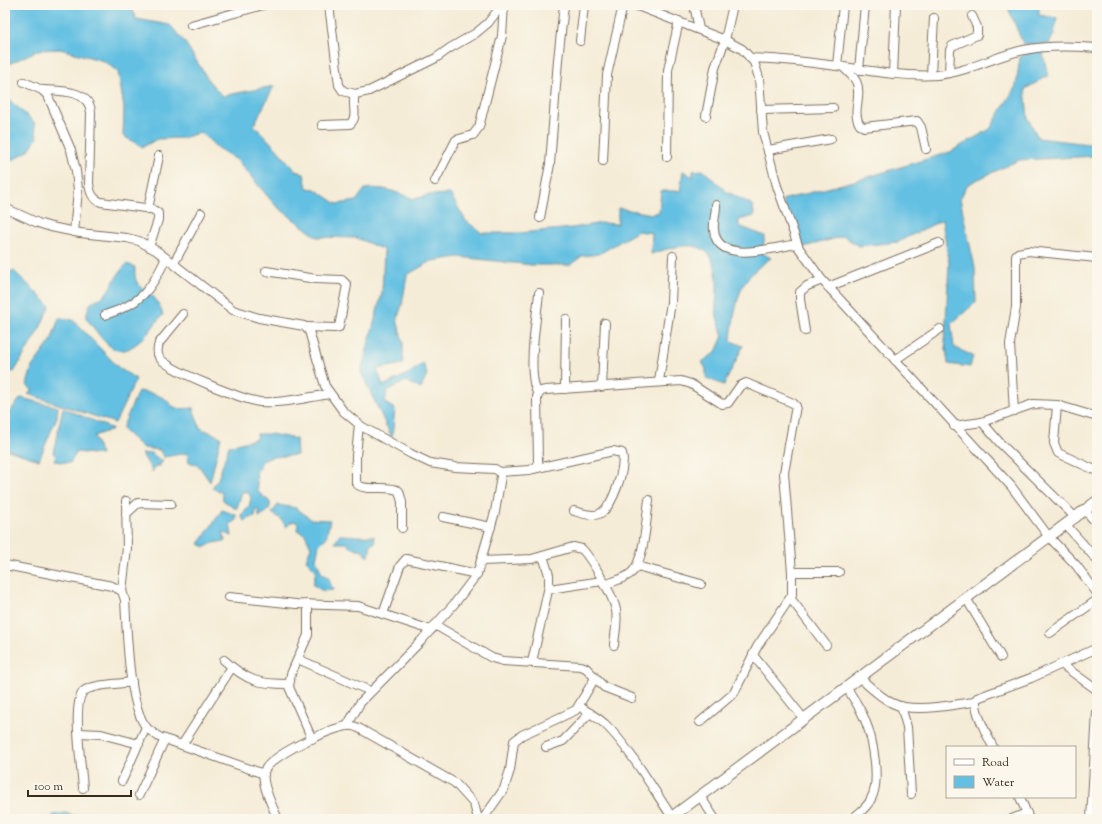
<svg xmlns="http://www.w3.org/2000/svg" width="1102" height="824" font-family="'Sorts Mill Goudy',serif">
  <style>
    .water { fill: #64c0e2; stroke: #507580 }
    .lines { fill: none; stroke-linecap: round; stroke-linejoin: round }
    .minor-casing { stroke: #7c6e5f; stroke-width: 10 }
    .tertiary-casing { stroke: #7c6e5f; stroke-width: 12 }
    .minor { stroke: #fff; stroke-width: 8 }
    .tertiary { stroke: #fff; stroke-width: 10 }
  </style>
  <rect width="100%" height="100%" fill="#fbf7ec"/>
  <filter id="ink" filterUnits="userSpaceOnUse"><feTurbulence type="fractalNoise" baseFrequency=".025" numOctaves="2"/><feDisplacementMap in="SourceGraphic" scale="8" xChannelSelector="R" yChannelSelector="G"/><feConvolveMatrix kernelMatrix="1 2 1 2 8 2 1 2 1" color-interpolation-filters="sRGB"/></filter>
  <filter id="wash" filterUnits="userSpaceOnUse"><feTurbulence type="fractalNoise" baseFrequency=".012" numOctaves="4" result="noise"/><feDisplacementMap in="SourceGraphic" scale="16" xChannelSelector="R" yChannelSelector="G"/><feGaussianBlur stdDeviation="0.9" result="paint"/><feColorMatrix in="noise" values="0 0 0 0 0 0 0 0 0 0 0 0 0 0 0 0 0 1.4 0 .05"/><feComposite in="paint" operator="in"/></filter>
  <g filter="url(#wash)">
    <rect width="100%" height="100%" fill="#f5ecd7"/>
    <g class="water">
      <path d="M 5,5 L 131,5 L 136,19 L 170,25 L 184,41 L 209,81 L 222,96 L 274,86 L 254,125 L 274,146 L 296,171 L 304,174 L 307,188 L 315,189 L 337,204 L 356,201 L 365,189 C 383,186 398,193 414,199 L 429,195 L 450,194 L 466,221 L 482,233 L 519,233 L 572,228 L 602,223 L 618,224 L 618,208 L 652,214 L 659,212 L 661,191 L 680,191 L 683,171 L 693,177 L 693,171 L 703,170 L 727,192 L 753,205 L 754,216 L 739,220 L 739,226 L 765,236 L 762,253 L 771,258 C 762,264 753,271 746,281 C 737,292 732,326 731,341 L 743,346 L 724,385 L 706,378 L 706,369 L 702,362 L 716,352 L 723,336 C 721,328 717,320 716,312 C 715,302 718,291 717,281 C 714,236 684,243 651,254 L 652,233 L 638,231 L 599,254 L 582,256 L 570,265 L 532,265 L 459,257 L 431,261 L 407,275 L 402,305 L 397,320 L 403,342 L 403,364 L 377,369 L 383,386 L 410,373 L 423,363 L 427,374 L 421,389 L 406,381 L 387,391 L 385,403 L 395,409 L 392,438 L 361,372 L 382,293 L 384,250 L 357,238 L 317,237 L 275,205 L 237,160 L 216,147 L 201,132 L 183,138 L 157,139 L 143,147 L 123,136 L 124,107 L 118,72 L 104,61 L 60,49 L 38,50 L 5,66 Z"/>
      <polygon points="1007,5 1039,5 1039,15 1057,18 1054,34 1049,44 1023,44"/>
      <polygon points="1045,50 1043,54 1048,76 1025,89 1028,118 1038,138 1097,145 1097,156 1019,160 968,184 960,198 967,233 975,267 976,302 951,324 954,347 973,356 970,367 948,364 945,341 949,263 942,220 898,242 858,246 844,236 800,248 782,200 858,180 950,152 990,129 1016,86 1020,57 1028,53"/>
      <polygon points="5,96 34,122 37,138 28,151 11,161 5,159"/>
      <path d="M 127,264 L 135,267 C 133,290 146,286 156,300 C 159,304 161,310 163,315 C 157,320 154,326 149,332 C 117,367 108,346 86,318 C 87,313 88,307 91,303 C 95,299 102,298 105,295 C 112,286 119,270 127,264 Z"/>
      <polygon points="14,271 50,306 40,328 14,372 5,370 5,272"/>
      <polygon points="59,318 73,320 119,368 136,379 115,423 28,394 32,390 27,385 32,367 51,341"/>
      <path d="M 138,391 C 144,392 151,393 157,395 C 176,402 165,411 193,408 L 200,428 L 221,437 L 210,482 L 199,466 L 189,462 L 188,453 L 163,457 L 160,450 L 143,448 L 122,429 Z"/>
      <polygon points="21,398 58,407 57,417 39,460 5,449 7,415"/>
      <polygon points="63,408 113,429 94,436 101,455 77,452 70,463 54,461 56,456 53,453"/>
      <path d="M 257,434 L 271,434 L 296,439 L 297,455 L 272,457 L 262,461 L 256,473 L 258,492 L 270,502 C 271,512 266,512 259,517 L 259,510 L 256,509 L 255,516 L 244,521 L 241,515 L 249,507 L 251,498 L 248,492 L 242,492 L 237,508 L 234,508 L 223,500 L 222,492 L 212,488 L 218,479 L 229,446 L 256,439 Z"/>
      <polygon points="151,453 160,460 163,460 159,467 156,465 152,472 151,469 142,454"/>
      <polygon points="278,505 296,508 311,519 330,520 326,538 319,545 316,559 322,574 328,577 333,590 323,591 313,585 316,570 306,560 311,547 305,534 297,530 298,523 293,521 286,527 281,519 272,513"/>
      <polygon points="222,510 236,515 236,520 230,524 232,536 223,532 225,541 213,543 205,547 199,544"/>
      <path d="M 339,535 C 351,535 362,537 374,536 L 375,543 L 371,544 L 369,557 L 365,555 L 363,550 L 349,547 L 348,543 L 335,543 Z"/>
      <polygon points="66,813 79,817 104,817 103,819 52,819 53,815"/>
    </g>
  </g>
  <g filter="url(#ink)">
    <g class="lines">
      <defs>
        <g id="minor">
          <polyline points="329,5 339,85 343,91 355,94"/>
          <polyline points="635,5 725,40 742,49 754,62 759,78 763,132 777,186 799,248 822,280 1011,486 1049,537 1076,565 1097,593"/>
          <polyline points="694,5 699,29"/>
          <polyline points="191,25 263,5"/>
          <polyline points="580,41 584,5"/>
          <path d="M 750,58 C 779,59 808,62 837,66 C 870,71 904,77 937,75 C 968,72 995,56 1024,50 C 1048,45 1073,46 1097,48"/>
          <polyline points="837,66 843,5"/>
          <path d="M 843,67 C 847,71 853,76 856,81 C 863,95 851,112 860,125 L 864,127 L 917,121 L 921,127 L 926,149"/>
          <polyline points="859,70 865,5"/>
          <polyline points="949,73 950,50 952,46 977,35 977,27 972,16"/>
          <polyline points="893,74 896,5"/>
          <polyline points="931,75 934,18"/>
          <polyline points="24,82 42,90 48,96 71,150 76,171 78,190 74,232"/>
          <path d="M 42,90 C 60,91 90,89 91,113 L 89,183 C 90,192 92,199 101,202 L 152,209 L 158,213 L 158,220 L 149,247"/>
          <polyline points="761,110 833,108"/>
          <polyline points="706,116 715,68 725,40 733,5"/>
          <path d="M 322,125 L 350,124 C 359,117 351,103 355,94 L 369,91 L 436,58 L 450,48 L 476,33 L 488,23 L 502,5"/>
          <polyline points="768,150 831,139"/>
          <polyline points="667,157 668,70 679,21"/>
          <polyline points="603,161 607,75 623,5"/>
          <polyline points="435,181 456,140 473,135 479,127 502,36 504,5"/>
          <path d="M 716,205 C 716,213 713,222 714,230 C 717,266 775,247 797,244"/>
          <polyline points="5,208 38,223 51,227 80,233 127,238 139,241 157,251 233,310 259,318 304,326 309,331 325,386 343,411 361,426 411,454 430,463 455,467 495,469 500,472 501,476 495,512 477,574 455,603 420,642 360,703 347,726"/>
          <polyline points="148,209 159,156"/>
          <polyline points="540,218 550,164 558,60 564,5"/>
          <polyline points="174,263 201,213"/>
          <polyline points="266,271 316,279 342,280 347,285 339,327 334,328 307,327"/>
          <polyline points="828,287 939,243"/>
          <path d="M 183,314 L 159,343 C 158,348 156,352 159,357 C 167,370 244,400 260,402 C 283,404 308,397 330,394"/>
          <path d="M 105,315 C 140,304 151,291 166,258"/>
          <polyline points="805,331 800,299 800,292 807,286 822,280"/>
          <polyline points="895,360 940,329"/>
          <polyline points="659,381 671,302 673,256"/>
          <polyline points="602,387 605,323"/>
          <polyline points="565,389 566,319"/>
          <path d="M 538,394 C 526,375 537,316 539,293"/>
          <polyline points="1057,405 1054,443 1058,453 1097,471"/>
          <polyline points="1014,411 1010,344 1016,307 1016,255 1018,253 1028,251 1097,258"/>
          <polyline points="982,422 1000,443 1076,518"/>
          <path d="M 359,424 L 356,456 L 356,483 C 364,493 387,484 399,491 L 402,502 L 402,528"/>
          <polyline points="954,426 982,422 1033,404 1057,405 1097,417"/>
          <path d="M 533,469 L 613,451 L 622,453 C 626,467 613,508 599,514 C 592,517 581,513 574,511"/>
          <polyline points="500,472 530,470 537,467 538,463 537,397 541,391 546,390 681,381 691,384 722,404 728,403 740,386 746,383 793,403 796,406 784,473 792,572 792,595 757,647 734,693 700,722"/>
          <polyline points="1085,510 1097,524"/>
          <polyline points="126,514 138,503 171,504"/>
          <polyline points="443,517 491,527"/>
          <polyline points="1066,525 1097,560"/>
          <path d="M 481,561 L 532,559 L 573,547 L 582,549 C 592,560 613,595 616,610 C 618,621 615,633 614,645"/>
          <path d="M 5,565 L 112,586 L 122,591 L 125,600 C 127,629 128,707 147,728 C 150,731 155,734 159,737 L 264,774"/>
          <polyline points="637,566 701,584"/>
          <polyline points="792,572 839,572"/>
          <path d="M 604,585 C 612,582 623,579 630,574 C 645,563 646,518 649,500"/>
          <polyline points="549,589 602,581"/>
          <polyline points="122,591 127,548 126,501"/>
          <polyline points="229,597 296,604 358,606 431,630"/>
          <polyline points="966,598 1001,657"/>
          <polyline points="791,599 826,645"/>
          <polyline points="308,604 308,635 291,674 289,687 312,739"/>
          <polyline points="383,614 400,566 406,559 477,574"/>
          <polyline points="435,625 492,658 503,661 581,666 586,668 604,687 632,698"/>
          <polyline points="1050,633 1097,600"/>
          <polyline points="753,655 804,719"/>
          <polyline points="298,659 370,691"/>
          <path d="M 224,660 C 247,681 258,684 289,684"/>
          <polyline points="532,662 549,586 549,575 543,556"/>
          <polyline points="1061,664 1097,690"/>
          <path d="M 860,678 C 870,687 880,697 892,703 C 914,714 952,704 976,702"/>
          <path d="M 847,688 C 853,698 861,709 865,720 C 873,739 881,781 871,799 C 867,808 859,813 852,819"/>
          <path d="M 579,706 C 588,712 597,717 605,724 C 629,747 653,789 672,817"/>
          <polyline points="901,706 907,727 911,794"/>
          <polyline points="79,733 101,734 139,744"/>
          <polyline points="182,745 232,667"/>
          <polyline points="546,747 563,741 590,713"/>
          <path d="M 993,747 C 988,737 972,708 977,698 L 1031,678 L 1097,648"/>
          <polyline points="122,781 146,727"/>
          <path d="M 83,788 C 82,770 71,701 84,691 C 93,684 120,684 132,682"/>
          <polyline points="139,795 165,739"/>
          <polyline points="700,796 715,819"/>
          <polyline points="1020,797 1029,819"/>
          <path d="M 278,819 C 273,808 261,784 264,772 C 268,756 332,727 348,726 C 353,725 357,727 362,730 L 455,783 L 474,804 L 478,819"/>
          <polyline points="483,819 504,789 510,770 514,741 522,735 576,710 595,678"/>
          <polyline points="1012,819 1027,813"/>
          <polyline points="1091,819 1097,712"/>
        </g>
        <polyline id="tertiary" points="669,819 1097,501"/>
      </defs>
      <use href="#minor" class="minor-casing"/>
      <use href="#tertiary" class="tertiary-casing"/>
      <use href="#minor" class="minor"/>
      <use href="#tertiary" class="tertiary"/>
    </g>
  </g>
  <rect width="1102" height="824" fill="none" stroke="#fbf7ec" stroke-width="20"/>
  <rect x="946" y="746" width="130" height="52" fill="#fbf7ec" stroke="#aea59a"/>
  <rect x="954" y="759" width="20" height="6" fill="#ffffff" stroke="#aea59a"/>
  <text x="982" y="766" font-size="12" fill="#3b2a1e">Road</text>
  <rect x="954" y="776" width="20" height="12" fill="#64c0e2" stroke="#aea59a"/>
  <text x="982" y="786" font-size="12" fill="#3b2a1e">Water</text>
  <path d="M28 790v6h103v-6" fill="none" stroke="#3b2a1e" stroke-width="2"/>
  <text x="34" y="790" font-size="12" fill="#3b2a1e" stroke="#fbf7ec" stroke-width="3" paint-order="stroke">100 m</text>
</svg>
